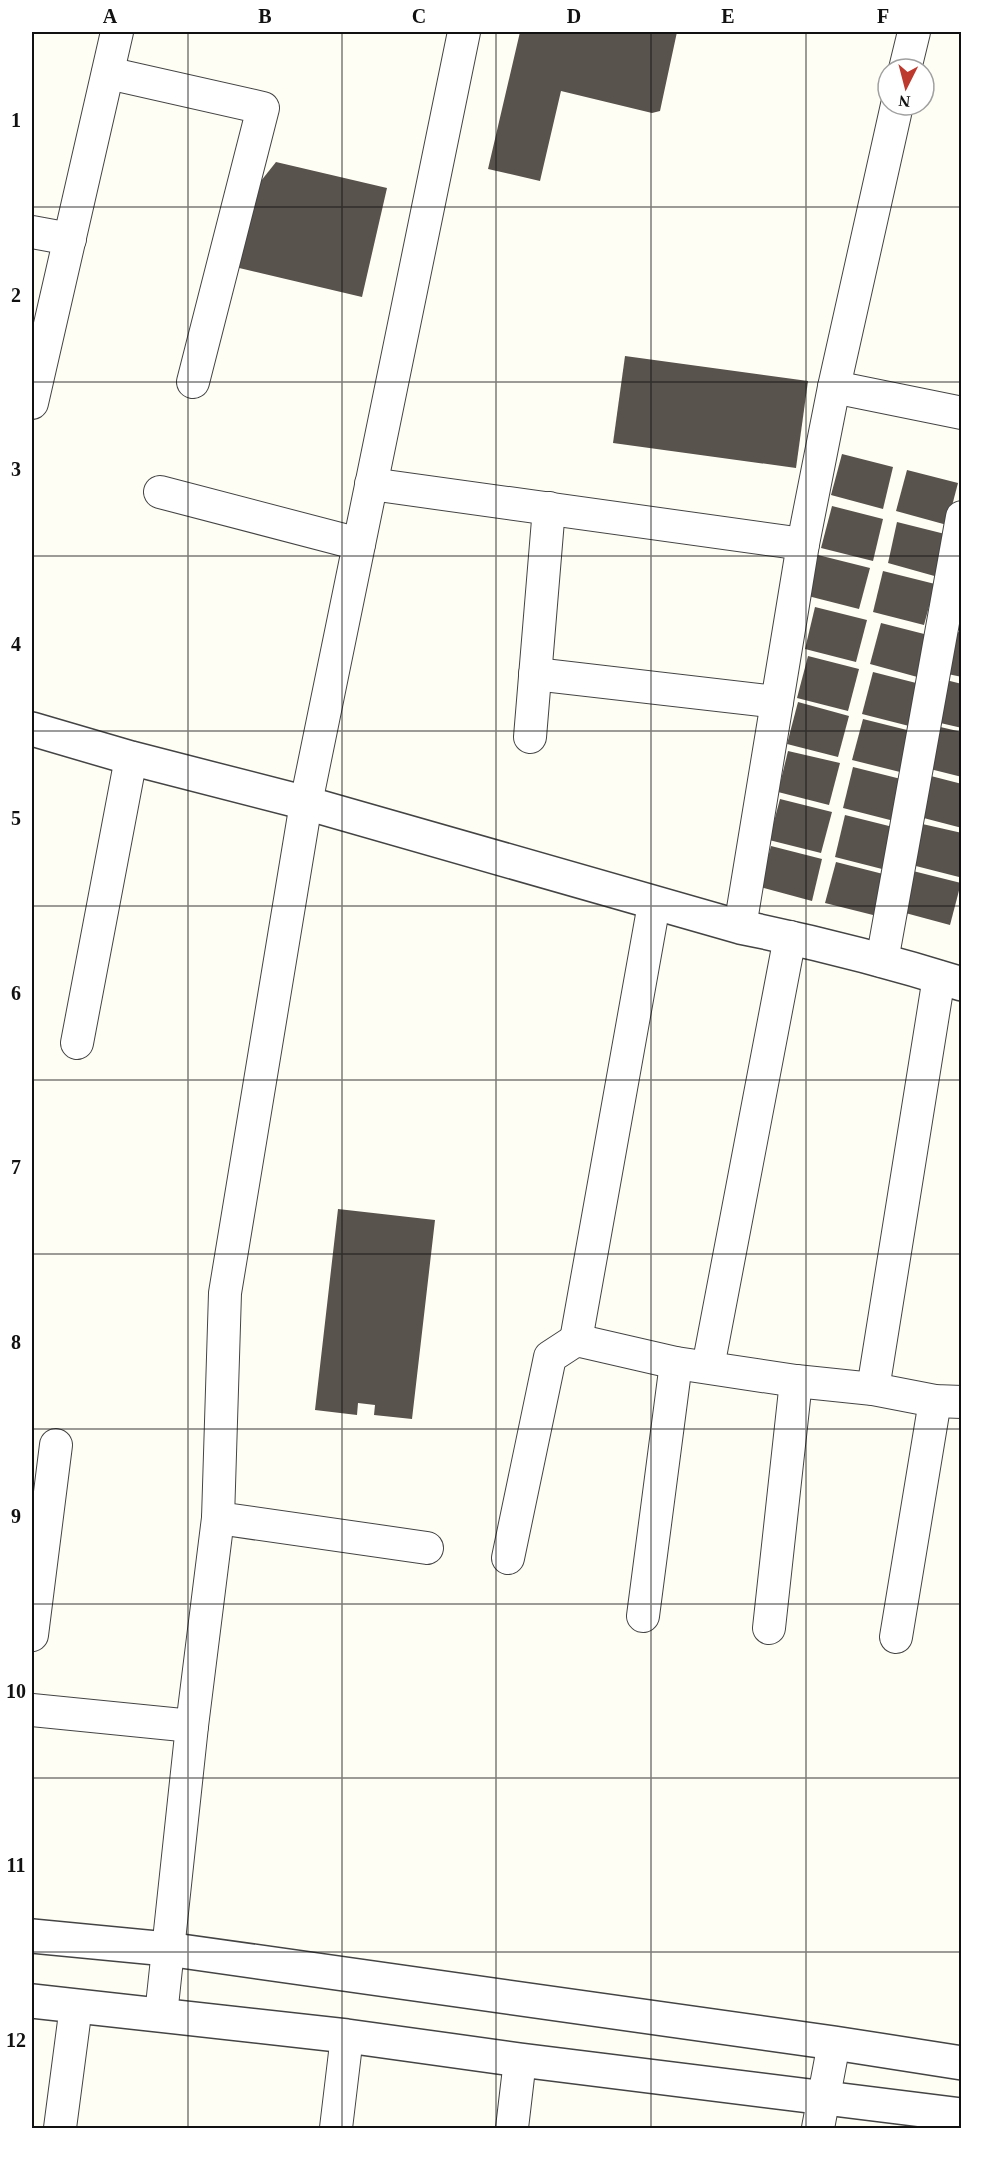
<svg xmlns="http://www.w3.org/2000/svg" width="993" height="2160" font-family="Georgia,serif">
  <style>
    .building { fill: #59534d }
    .lines { fill: none; stroke-linecap: round; stroke-linejoin: round }
    .minor-casing { stroke: #444; stroke-width: 34 }
    .tertiary-casing { stroke: #444; stroke-width: 36 }
    .minor { stroke: #fff; stroke-width: 32 }
    .tertiary { stroke: #fff; stroke-width: 33 }
    .grid { fill: none; stroke: #111; stroke-width: 1.5; stroke-opacity: 0.55 }
    .neatline { fill: none; stroke: #111; stroke-width: 2 }
    .grid-label { font-size: 20px; text-anchor: middle; font-weight: bold; fill: #111 }
  </style>
  <rect width="100%" height="100%" fill="#fffef5"/>
  <g class="building">
    <polygon points="520,32 572,32 579,33 581,32 677,32 660,111 652,113 561,91 540,181 488,169"/>
    <polygon points="276,162 387,188 362,297 235,267 253,191"/>
    <polygon points="625,356 808,381 796,468 613,443"/>
    <polygon points="842,454 893,467 883,509 831,495"/>
    <polygon points="907,470 958,483 947,525 896,511"/>
    <polygon points="832,506 883,519 873,561 821,548"/>
    <polygon points="897,522 949,535 938,577 888,563"/>
    <polygon points="818,555 870,568 859,609 808,596"/>
    <polygon points="883,571 935,584 924,625 873,612"/>
    <polygon points="815,607 867,620 856,662 805,649"/>
    <polygon points="881,623 932,636 921,678 870,664"/>
    <polygon points="954,631 962,633 962,677 943,673"/>
    <polygon points="808,656 859,669 848,711 797,698"/>
    <polygon points="873,672 924,685 913,727 862,714"/>
    <polygon points="946,680 962,684 962,728 936,722"/>
    <polygon points="798,702 849,716 838,757 787,744"/>
    <polygon points="863,719 915,732 904,773 852,760"/>
    <polygon points="936,726 962,732 962,777 926,768"/>
    <polygon points="788,751 840,763 829,805 778,792"/>
    <polygon points="853,767 905,780 894,821 843,808"/>
    <polygon points="927,775 962,784 962,828 916,816"/>
    <polygon points="780,799 832,812 821,853 769,840"/>
    <polygon points="845,815 897,828 886,870 835,857"/>
    <polygon points="918,823 962,833 962,868 959,877 908,864"/>
    <polygon points="771,846 822,859 812,901 760,887"/>
    <polygon points="836,862 887,875 877,916 825,903"/>
    <polygon points="909,870 961,883 950,925 898,911"/>
    <polygon points="338,1209 435,1220 412,1419 374,1415 375,1405 358,1403 357,1415 315,1410"/>
  </g>
  <g class="lines">
    <defs>
      <g id="minor">
        <polyline points="905,69 914,32"/>
        <polyline points="108,73 263,108 193,382"/>
        <polyline points="32,232 70,239"/>
        <polyline points="834,387 962,413"/>
        <polyline points="32,403 117,32"/>
        <polyline points="371,484 803,544"/>
        <polyline points="160,492 359,544"/>
        <polyline points="535,674 777,702"/>
        <polyline points="530,737 549,508"/>
        <polyline points="740,927 803,544 834,387 897,105"/>
        <polyline points="882,961 962,517"/>
        <polyline points="77,1043 131,758"/>
        <polyline points="576,1340 654,904"/>
        <polyline points="708,1367 790,937"/>
        <polyline points="873,1389 939,977"/>
        <polyline points="218,1518 427,1548"/>
        <polyline points="508,1558 550,1357 576,1340 676,1363 796,1381 873,1389 935,1401 962,1402"/>
        <polyline points="643,1616 676,1363"/>
        <polyline points="769,1628 796,1381"/>
        <polyline points="32,1635 56,1445"/>
        <polyline points="896,1637 935,1401"/>
        <polyline points="32,1710 192,1726"/>
        <polyline points="161,2015 192,1726 218,1518 225,1293 306,803 464,32"/>
        <polyline points="60,2128 76,2006"/>
        <polyline points="336,2128 347,2036"/>
        <polyline points="512,2128 520,2060"/>
        <polyline points="818,2128 834,2043"/>
      </g>
      <g id="tertiary">
        <path d="M 32,729 L 131,758 L 306,803 L 740,927 C 815,942 889,961 962,984"/>
        <polyline points="32,1936 167,1949 834,2043 962,2063"/>
        <polyline points="32,2001 347,2036 520,2060 962,2115"/>
      </g>
    </defs>
    <use href="#minor" class="minor-casing"/>
    <use href="#tertiary" class="tertiary-casing"/>
    <use href="#minor" class="minor"/>
    <use href="#tertiary" class="tertiary"/>
  </g>
  <path class="grid" d="M 188,32 L 188,2128M 342,32 L 342,2128M 496,32 L 496,2128M 651,32 L 651,2128M 806,32 L 806,2128M 32,207 L 962,207M 32,382 L 962,382M 32,556 L 962,556M 32,731 L 962,731M 32,906 L 962,906M 32,1080 L 962,1080M 32,1254 L 962,1254M 32,1429 L 962,1429M 32,1604 L 962,1604M 32,1778 L 962,1778M 32,1952 L 962,1952"/>
  <rect width="993" height="2160" fill="none" stroke="#ffffff" stroke-width="66"/>
  <g transform="translate(906 87) rotate(186)"><circle r="28" fill="#ffffff" stroke="#a0a0a0" stroke-width="1.5"/>
  <path d="M0-4.5L10 22L0 15L-10 22Z" fill="#bd382d"/>
  <text y="-9" font-size="16" font-weight="bold" text-anchor="middle" fill="#111111">N</text>
  </g>
  <rect x="33" y="33" width="927" height="2094" class="neatline"/>
  <g class="grid-label">
    <text x="110" y="23">A</text>
    <text x="265" y="23">B</text>
    <text x="419" y="23">C</text>
    <text x="574" y="23">D</text>
    <text x="728" y="23">E</text>
    <text x="883" y="23">F</text>
    <text x="16" y="127">1</text>
    <text x="16" y="302">2</text>
    <text x="16" y="476">3</text>
    <text x="16" y="651">4</text>
    <text x="16" y="825">5</text>
    <text x="16" y="1000">6</text>
    <text x="16" y="1174">7</text>
    <text x="16" y="1349">8</text>
    <text x="16" y="1523">9</text>
    <text x="16" y="1698">10</text>
    <text x="16" y="1872">11</text>
    <text x="16" y="2047">12</text>
  </g>
</svg>
